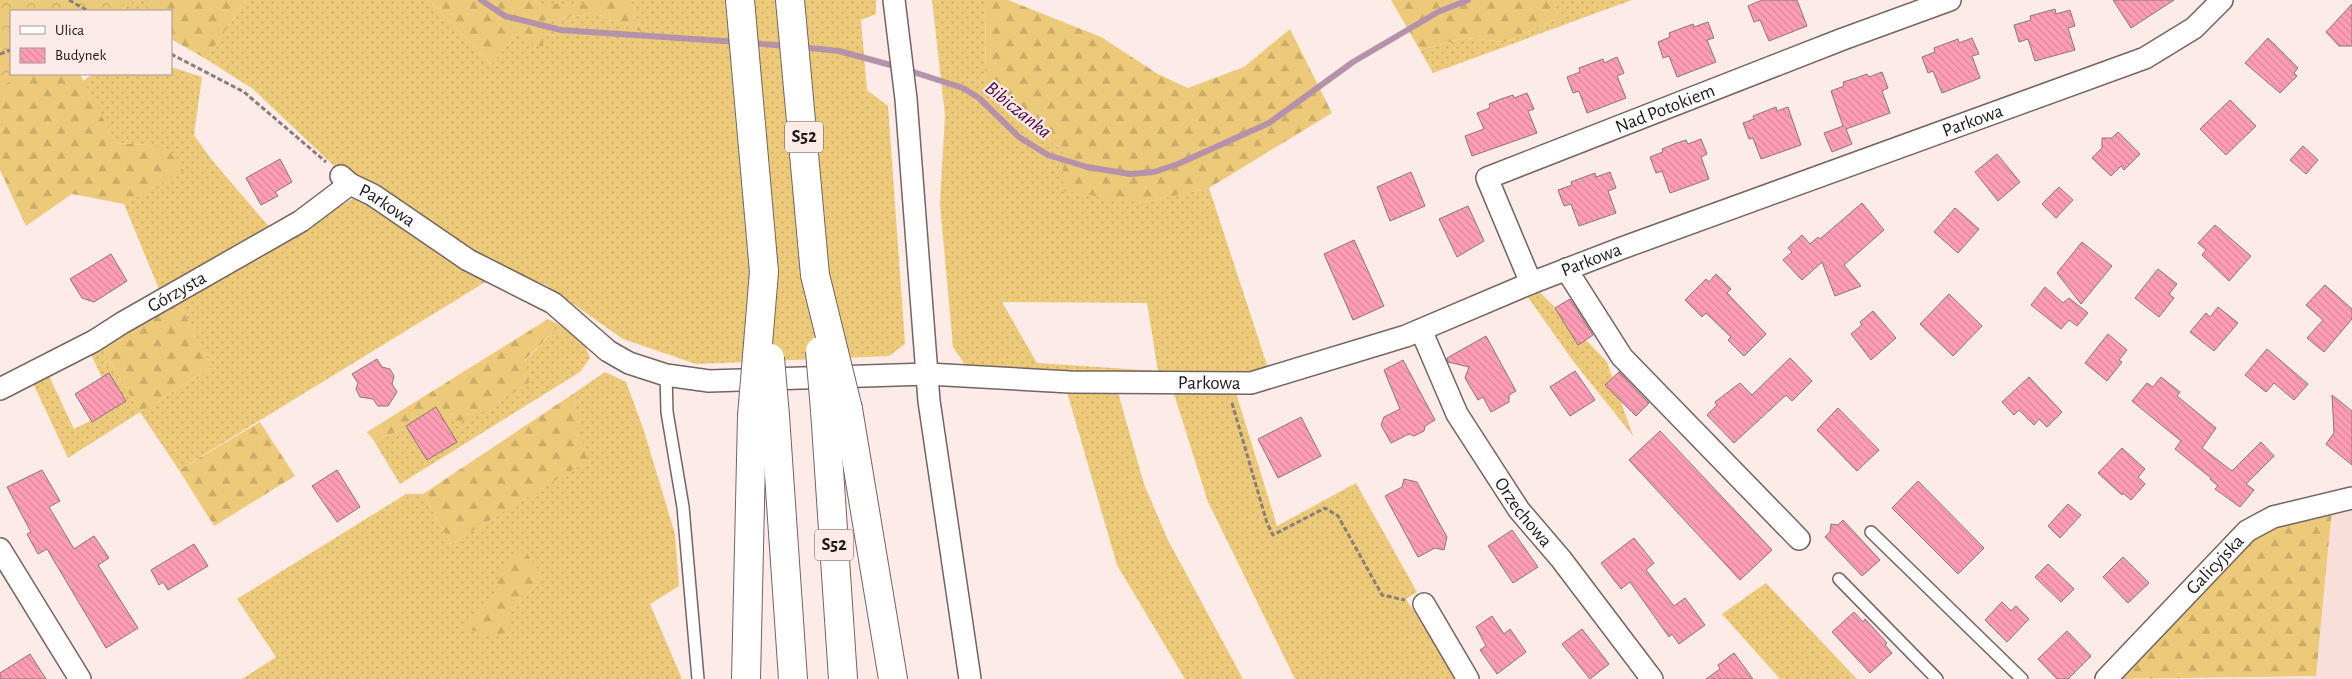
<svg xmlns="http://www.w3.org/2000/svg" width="2352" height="679" font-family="'Alegreya Sans',sans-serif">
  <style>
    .built { fill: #f9dfd9 }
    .grass { fill: url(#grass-dots); fill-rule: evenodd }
    .forest { fill: url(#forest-firs) }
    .park { fill: url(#park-crowns) }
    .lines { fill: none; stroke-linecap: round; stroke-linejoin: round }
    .stream { stroke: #b692aa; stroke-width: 6 }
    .building { fill: url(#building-back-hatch); stroke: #87777a }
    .service-casing { stroke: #746562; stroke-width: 14 }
    .minor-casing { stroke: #746562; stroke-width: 24 }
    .motorway-casing { stroke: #746562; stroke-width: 30 }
    .path { stroke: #8a7e7c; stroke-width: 3; stroke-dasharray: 5 2.5; stroke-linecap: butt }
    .service { stroke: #fff; stroke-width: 11 }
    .minor { stroke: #fff; stroke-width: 21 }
    .motorway { stroke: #fff; stroke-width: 28 }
    .motorway-bridge-casing { stroke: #746562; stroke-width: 30; stroke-linecap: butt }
    .motorway-bridge { stroke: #fff; stroke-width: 28 }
    .labels { text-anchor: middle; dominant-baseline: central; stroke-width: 4.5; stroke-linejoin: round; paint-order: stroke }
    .shield { fill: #fdebe8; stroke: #615756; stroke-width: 1 }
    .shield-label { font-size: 18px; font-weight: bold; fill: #1e1817 }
    .street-label { font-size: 19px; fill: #1e1817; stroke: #fdebe8 }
    .water-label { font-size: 20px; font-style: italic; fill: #4d0641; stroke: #fdebe8 }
  </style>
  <defs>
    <pattern id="grass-dots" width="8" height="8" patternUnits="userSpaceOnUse" patternTransform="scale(1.25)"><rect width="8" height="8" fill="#edca79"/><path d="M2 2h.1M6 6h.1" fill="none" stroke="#cbad68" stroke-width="1.8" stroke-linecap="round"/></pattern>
    <pattern id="forest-firs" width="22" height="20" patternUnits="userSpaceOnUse" patternTransform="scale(1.25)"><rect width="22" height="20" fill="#edca79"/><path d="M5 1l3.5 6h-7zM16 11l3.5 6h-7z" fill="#cbad68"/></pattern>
    <pattern id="park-crowns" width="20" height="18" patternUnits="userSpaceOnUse" patternTransform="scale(1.25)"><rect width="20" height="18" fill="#edca79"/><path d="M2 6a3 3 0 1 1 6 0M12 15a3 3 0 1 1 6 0" fill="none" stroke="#cbad68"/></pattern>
    <pattern id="building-back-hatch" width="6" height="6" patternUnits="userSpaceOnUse" patternTransform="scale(1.25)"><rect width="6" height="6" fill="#ff9db5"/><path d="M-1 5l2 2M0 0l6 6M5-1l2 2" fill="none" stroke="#da869b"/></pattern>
  </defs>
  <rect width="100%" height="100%" fill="#fdebe8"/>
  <polygon class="built" points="2352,505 2352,679 2216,679 2316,676 2332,509"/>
  <g class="grass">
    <polygon points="135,0 152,0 147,11 121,11"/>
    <polygon points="246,0 429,0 491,64 517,34 543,21 594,13 641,31 630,0 876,0 876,14 861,20 867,90 888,106 905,344 889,356 696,364 623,339 546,285 468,253 334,166 253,89 206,59"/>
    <polygon points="533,0 586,0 587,4 539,4"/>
    <path d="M 932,0 L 986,0 L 985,85 L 1063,151 L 1141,203 L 1209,188 L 1268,368 L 1246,373 L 1158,371 L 1046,377 L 969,371 L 953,347 L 940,204 L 945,115 ZM 1002,302 L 1147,303 L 1158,371 L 1037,363 Z"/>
    <polygon points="1554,0 1632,0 1433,73 1420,50 1466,38 1506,42 1559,18"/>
    <polygon points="171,67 202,77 194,135 211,159 272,230 161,294 124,204 183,171 165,146 116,143 83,81 93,74 171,74"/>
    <polygon points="356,197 487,281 179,470 140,412 68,458 32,381 48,374 74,429 116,408 90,352 101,346 140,412 212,367 176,297"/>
    <polygon points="1539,291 1607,362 1633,436 1573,361 1525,293"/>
    <polygon points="560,325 582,337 590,358 580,372 400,484 374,441 430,419 525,361"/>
    <path d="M 605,372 L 626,382 L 643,428 L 675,534 L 679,586 L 650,604 L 682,679 L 242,679 L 276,657 L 237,599 L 406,494 L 423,494 L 451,544 L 586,461 L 573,394 ZM 543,577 L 509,614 L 463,627 L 497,592 Z"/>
    <polygon points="1065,385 1117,389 1144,484 1168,540 1243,679 1185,679 1117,565"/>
    <polygon points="1236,393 1277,526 1356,483 1417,592 1406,599 1457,679 1295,679 1208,502 1174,394"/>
    <polygon points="1766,583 1857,679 1780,679 1722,614"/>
  </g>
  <g class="forest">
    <polygon points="0,0 135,0 120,11 11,11 11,74 80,74 116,143 165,146 184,171 124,204 72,194 26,226 0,170"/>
    <polygon points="152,0 246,0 206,59 171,39 171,11 147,11"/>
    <polygon points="429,0 533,0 539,4 587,4 586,0 630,0 642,32 594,13 543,21 543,49 517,34 491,64"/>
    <polygon points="986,0 1008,0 1101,37 1158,74 1188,88 1244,67 1290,29 1332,113 1209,188 1141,203 1063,191 1063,151 985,85"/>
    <polygon points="1391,0 1554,0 1559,18 1506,42 1466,38 1420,50"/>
    <polygon points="176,297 212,367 140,412 101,346"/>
    <polygon points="548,319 560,325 525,360 529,383 467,421 430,419 374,441 367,432"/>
    <polygon points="573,394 587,461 451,544 423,494"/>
    <polygon points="260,422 295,476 214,526 179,470"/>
    <polygon points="2332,509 2316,676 2116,679 2251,535"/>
    <polygon points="525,551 543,577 509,614 508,632 494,637 462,627 497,592 499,567"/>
  </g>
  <polygon class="park" points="0,0 135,0 120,11 11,11 11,74 31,74 0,86"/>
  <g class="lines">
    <g class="stream">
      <polyline points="481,0 505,16 561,30 738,42"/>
      <polyline points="750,43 788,46"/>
      <polyline points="800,47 839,51 898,67"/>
      <polyline points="907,70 963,88 979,98 1019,137 1048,155 1087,167 1130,174 1154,172 1178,164 1269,123 1353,62 1438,12 1468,0"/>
    </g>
  </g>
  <g class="building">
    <polygon points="1762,0 1797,0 1807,26 1769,41 1760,20 1754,22 1748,6"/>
    <polygon points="2113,0 2174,0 2131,28"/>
    <polygon points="2352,4 2352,46 2339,46 2326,32"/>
    <polygon points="2055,9 2056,14 2070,10 2075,26 2068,28 2075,50 2035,61 2028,39 2019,42 2014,25 2031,20 2030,16"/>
    <polygon points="1708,22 1714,38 1707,40 1716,62 1677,77 1669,56 1663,58 1658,42 1670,37 1669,33 1693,24 1694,27"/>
    <polygon points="1972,38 1979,54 1972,56 1980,78 1942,93 1933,71 1928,73 1922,57 1935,52 1934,48 1958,39 1959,43"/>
    <polygon points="2268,38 2298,68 2294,73 2297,76 2280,93 2245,63"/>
    <polygon points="1617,57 1624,73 1617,76 1626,98 1587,113 1579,91 1573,93 1567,77 1580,72 1579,68 1603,59 1604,63"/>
    <polygon points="1882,72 1888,88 1882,91 1890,113 1846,129 1852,144 1832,152 1824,133 1843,126 1831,91 1844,86 1843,82 1856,78 1867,74 1869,77"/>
    <polygon points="1527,93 1534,109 1528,111 1537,133 1472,156 1465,136 1484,129 1477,113 1490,108 1489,104 1501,99 1513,95 1514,98"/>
    <polygon points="2230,100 2256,126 2226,155 2200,129"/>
    <polygon points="1776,107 1777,111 1788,107 1801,145 1761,159 1753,138 1749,139 1743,123 1754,119 1753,116"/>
    <polygon points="2118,132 2140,154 2124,170 2121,166 2111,176 2092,158 2102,148 2102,138 2112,138"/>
    <polygon points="1701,139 1707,154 1701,157 1709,179 1670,193 1662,171 1656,173 1650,157 1663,152 1662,149 1674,144 1686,140 1688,144"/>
    <polygon points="2303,146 2318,160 2306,174 2290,160"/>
    <polygon points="1997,154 2020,182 1998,201 1975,172"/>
    <polygon points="280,159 292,182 275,192 278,196 261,205 246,178"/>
    <polygon points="1411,172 1425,206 1390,221 1377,187"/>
    <polygon points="1610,172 1616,188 1608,191 1616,213 1579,226 1571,204 1564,206 1558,190 1572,185 1571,182 1595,173 1596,177"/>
    <polygon points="2059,187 2073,200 2056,218 2042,204"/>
    <polygon points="1862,203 1884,230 1844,265 1861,286 1835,296 1822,262 1802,280 1783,260 1792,252 1788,248 1802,235 1810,244 1818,237 1820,239"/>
    <polygon points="1468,206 1484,241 1457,257 1439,219"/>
    <polygon points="1955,208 1979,229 1958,253 1934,232"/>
    <polygon points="2215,225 2251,256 2229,281 2202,255 2206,250 2198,243"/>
    <polygon points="1354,240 1384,306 1353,320 1324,254"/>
    <polygon points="2082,242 2112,266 2081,304 2057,273"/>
    <polygon points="111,254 127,281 94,302 82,298 70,279"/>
    <polygon points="2158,269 2177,284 2169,294 2174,298 2159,317 2135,298"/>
    <polygon points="1716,274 1731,289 1727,293 1766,334 1744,356 1728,340 1731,337 1706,313 1702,317 1685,300 1706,279 1709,282"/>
    <polygon points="2325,285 2352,309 2352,319 2324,352 2307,338 2323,320 2306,305"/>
    <polygon points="2045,287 2063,303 2069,298 2088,313 2077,326 2069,320 2061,329 2031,305"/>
    <polygon points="1949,294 1982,326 1953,356 1920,324"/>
    <polygon points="1570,299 1593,335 1578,345 1555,308"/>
    <polygon points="2218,307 2238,323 2214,351 2190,332 2206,313 2210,317"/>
    <polygon points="1873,311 1896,338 1871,360 1851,334 1862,325 1860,322"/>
    <polygon points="2108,334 2127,350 2119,360 2122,362 2107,381 2085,363"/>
    <polygon points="1486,336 1516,391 1509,395 1509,402 1491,412 1483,397 1478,400 1465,378 1469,367 1448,362 1447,358"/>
    <polygon points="2267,349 2308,384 2294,400 2274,383 2266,392 2245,375"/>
    <polygon points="1790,358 1812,381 1792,401 1786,395 1734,443 1707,415 1717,405 1715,402 1740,383 1752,395"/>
    <polygon points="377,359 382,367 390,369 394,376 392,384 397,392 388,406 378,406 373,399 360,397 356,389 358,383 352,374"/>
    <polygon points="1403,360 1435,420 1425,426 1424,431 1414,436 1409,434 1391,443 1381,425 1384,417 1400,409 1384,370"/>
    <polygon points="1575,371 1595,400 1570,416 1550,387"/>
    <polygon points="1619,372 1649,403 1636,416 1605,385"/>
    <polygon points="109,373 126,401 92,422 75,394"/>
    <polygon points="2029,377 2062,412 2047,427 2039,419 2034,425 2019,410 2014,415 2002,402"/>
    <polygon points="2161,377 2180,392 2177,396 2216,428 2202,448 2232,471 2261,442 2274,456 2246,484 2254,490 2240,507 2215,489 2218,486 2210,479 2211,478 2175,449 2181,441 2132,401 2147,383 2153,387"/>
    <polygon points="2332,395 2352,411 2352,465 2326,444 2334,433"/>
    <polygon points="436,407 457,442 427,460 406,426"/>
    <polygon points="1838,408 1879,450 1857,471 1817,430"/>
    <polygon points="1301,417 1321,456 1278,478 1258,439"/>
    <polygon points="1660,431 1772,550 1740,580 1629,460"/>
    <polygon points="2122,448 2145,469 2138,477 2145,484 2131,500 2123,493 2122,495 2098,473"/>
    <polygon points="42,470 60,501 49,507 74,549 94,536 109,558 98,565 138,628 106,648 47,549 38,554 27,534 31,532 7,487"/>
    <polygon points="337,470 360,507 337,522 312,486"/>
    <polygon points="1404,479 1417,482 1432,510 1447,537 1444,550 1435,548 1418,557 1385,496 1402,487"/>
    <polygon points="1918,481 1984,548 1958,574 1892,508"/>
    <polygon points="2068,504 2081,515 2060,538 2048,526"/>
    <polygon points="1843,520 1880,560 1862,576 1825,537 1830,532 1831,524 1838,525"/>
    <polygon points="1512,530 1538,567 1513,583 1488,546"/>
    <polygon points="1634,538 1654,563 1646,570 1674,606 1685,598 1705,625 1679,644 1672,634 1669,637 1630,582 1621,589 1601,563"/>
    <polygon points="194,544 208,566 168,590 163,582 159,585 151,570"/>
    <polygon points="2123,557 2149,583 2128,603 2103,577"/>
    <polygon points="2048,564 2074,589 2061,602 2035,577"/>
    <polygon points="2002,602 2011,611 2016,606 2029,619 2007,642 1985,620"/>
    <polygon points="1854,612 1863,622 1865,619 1887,643 1885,645 1892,653 1870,673 1832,632"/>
    <polygon points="1492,616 1504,634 1510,629 1526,652 1497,674 1480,650 1486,646 1476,627"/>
    <polygon points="1582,629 1609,664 1590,679 1562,644"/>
    <polygon points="2067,631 2091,656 2068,679 2057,679 2038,659"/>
    <polygon points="1734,653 1753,679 1706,679 1720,669 1718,665"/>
    <polygon points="30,654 46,679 0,679 0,673"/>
  </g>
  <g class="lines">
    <defs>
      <g id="service">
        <polyline points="666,375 667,412 683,507 698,679"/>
        <polyline points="1871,532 2022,679"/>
        <polyline points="1839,579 1937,679"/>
      </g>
      <g id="minor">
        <polyline points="894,0 906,99 929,401 970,679"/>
        <path id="s1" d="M 341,176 L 350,184 L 373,195 L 468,260 L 553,303 L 608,351 L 629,363 L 666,375 L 709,381 L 928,374 L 1070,382 L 1251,383 L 1406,336 L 1531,283 L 1622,248 L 2145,58 L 2194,28 L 2222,0"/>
        <polyline points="1566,269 1622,357 1799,539"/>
        <path id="s2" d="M 1531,283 L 1487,178 L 1843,39 L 1950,0"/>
        <path id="s3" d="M 1421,330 L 1457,414 L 1519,510 L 1561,559 L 1652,679"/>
        <path id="s4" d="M 0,389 L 94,341 L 122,323 L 301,221 L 350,184"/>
        <polyline points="0,549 80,679"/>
        <polyline points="1424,604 1468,679"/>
        <path id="s5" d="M 2106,679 L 2247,531 L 2273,517 L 2352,498"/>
      </g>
      <g id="motorway">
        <polyline points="740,0 764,272"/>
        <polyline points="790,0 815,275"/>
        <polyline points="848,409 893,679"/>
        <polyline points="825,410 843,679"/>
        <polyline points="775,416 793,679"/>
        <polyline points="746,679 752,416"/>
      </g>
    </defs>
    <use href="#service" class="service-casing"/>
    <use href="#minor" class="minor-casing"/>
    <use href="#motorway" class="motorway-casing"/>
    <g class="path">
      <polyline points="69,0 88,11"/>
      <polyline points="0,54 11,50"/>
      <polyline points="171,54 244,92 326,162"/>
      <polyline points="1232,403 1267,523 1273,535 1325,508 1338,516 1382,595 1405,600"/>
    </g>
    <use href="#service" class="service"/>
    <use href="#minor" class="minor"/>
    <use href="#motorway" class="motorway"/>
    <defs>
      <g id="motorway-bridge">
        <polyline points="815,275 848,409"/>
        <polyline points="820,351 825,410"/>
        <polyline points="770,358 775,416"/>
        <polyline points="752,416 764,272"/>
      </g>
    </defs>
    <use href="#motorway-bridge" class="motorway-bridge-casing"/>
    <use href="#motorway-bridge" class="motorway-bridge"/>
  </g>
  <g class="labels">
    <g class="shield">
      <rect x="785" y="121.5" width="38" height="31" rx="4"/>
      <rect x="815" y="529.5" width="38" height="31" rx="4"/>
    </g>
    <g class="shield-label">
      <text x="804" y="137">S52</text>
      <text x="834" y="545">S52</text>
    </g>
    <g class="street-label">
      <text stroke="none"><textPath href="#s2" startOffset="305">Nad Potokiem</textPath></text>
      <text stroke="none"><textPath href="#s1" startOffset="1738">Parkowa</textPath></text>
      <text stroke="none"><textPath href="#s1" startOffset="55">Parkowa</textPath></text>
      <text stroke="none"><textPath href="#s1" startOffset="1332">Parkowa</textPath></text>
      <text stroke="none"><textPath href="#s4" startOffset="202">Górzysta</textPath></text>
      <text stroke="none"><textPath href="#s1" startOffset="928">Parkowa</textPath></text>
      <text stroke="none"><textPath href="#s3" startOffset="210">Orzechowa</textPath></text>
      <text stroke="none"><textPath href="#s5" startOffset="158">Galicyjska</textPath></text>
    </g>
    <g class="water-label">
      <text transform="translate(1018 110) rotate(39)">Bibiczanka</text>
    </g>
  </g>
  <rect x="10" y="10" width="162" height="65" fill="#fdebe8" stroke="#a49794"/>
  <rect x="20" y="26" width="25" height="8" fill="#ffffff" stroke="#a49794"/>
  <text x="55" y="35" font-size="15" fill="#1e1817">Ulica</text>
  <rect x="20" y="48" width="25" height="15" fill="url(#building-back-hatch)" stroke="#a49794"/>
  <text x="55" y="60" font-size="15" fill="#1e1817">Budynek</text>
</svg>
